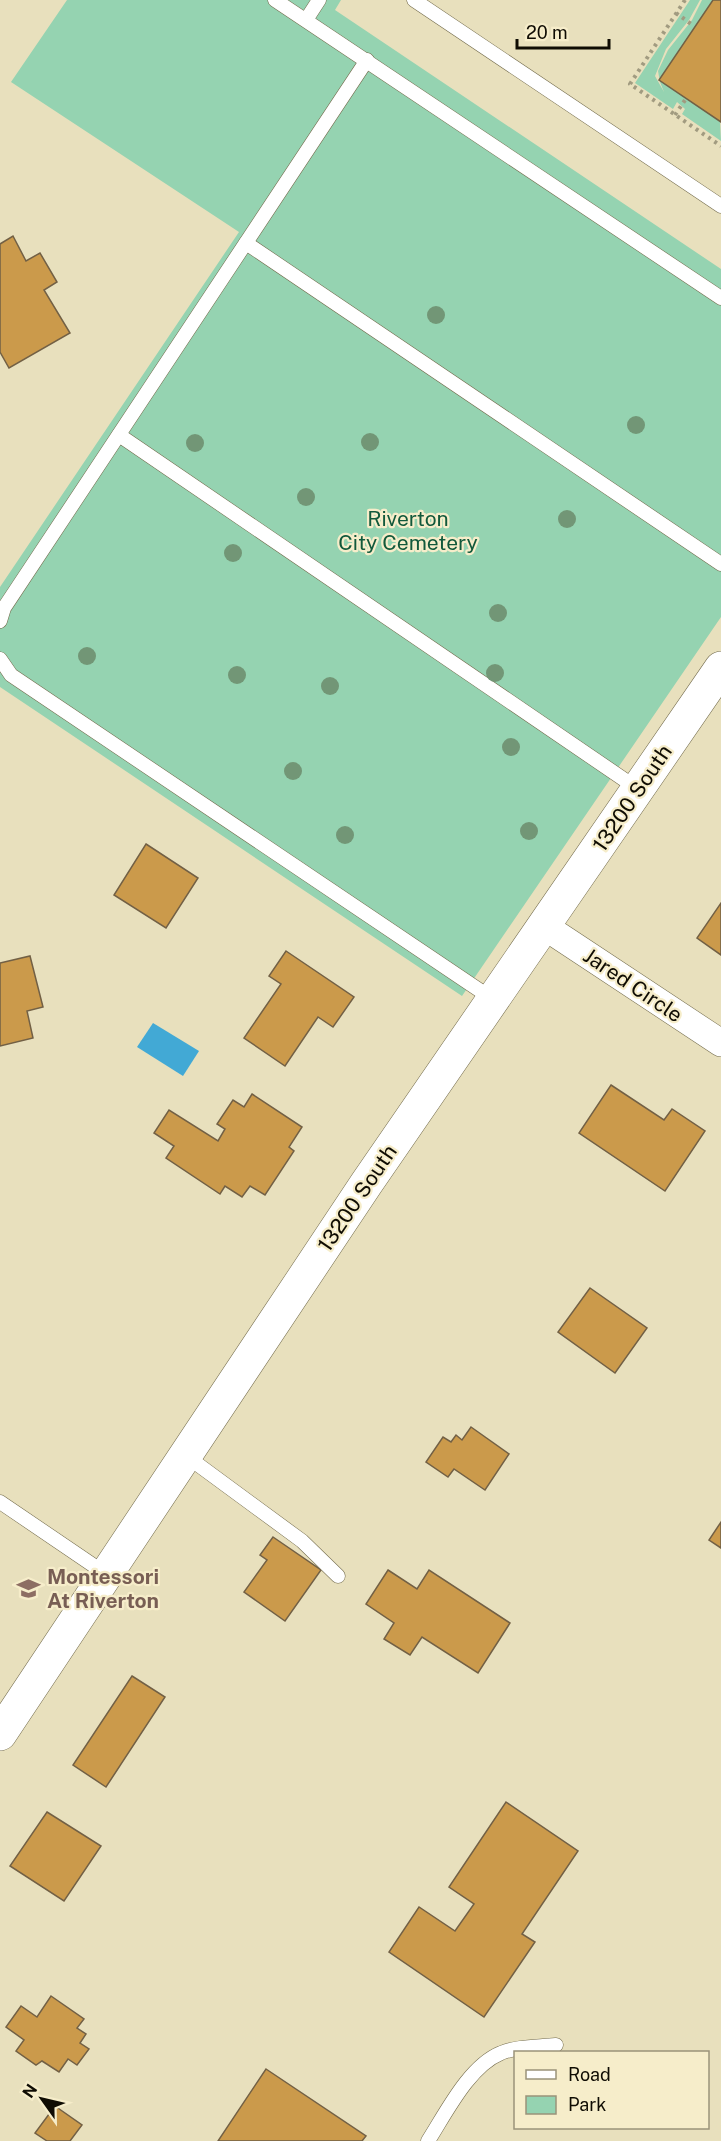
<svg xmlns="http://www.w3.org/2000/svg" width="721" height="2141" font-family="'Public Sans',sans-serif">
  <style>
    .green { fill: #95d3b1 }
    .water { fill: #42a9d5 }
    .building { fill: #cb9a4b; stroke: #726045; stroke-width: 1.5 }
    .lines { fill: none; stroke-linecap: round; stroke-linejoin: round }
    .service-casing { stroke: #736b4c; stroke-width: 15 }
    .minor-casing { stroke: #736b4c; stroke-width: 28 }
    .tertiary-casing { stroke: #736b4c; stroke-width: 34 }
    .path { stroke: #a19b80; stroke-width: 4; stroke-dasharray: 3 4.5; stroke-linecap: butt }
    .service { stroke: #fff; stroke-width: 14 }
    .minor { stroke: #fff; stroke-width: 27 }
    .tertiary { stroke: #fff; stroke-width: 33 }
    .tree { fill: #729676 }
    .labels { text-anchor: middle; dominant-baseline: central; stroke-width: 4.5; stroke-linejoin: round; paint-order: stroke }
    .park-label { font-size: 21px; fill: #11593b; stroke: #f6edca }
    .street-label { font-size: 21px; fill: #0f0c03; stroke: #f6edca }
    .education-label { font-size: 21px; font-weight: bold; fill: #785e54; stroke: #f6edca; text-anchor: start }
  </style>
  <rect width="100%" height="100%" fill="#e8e0bd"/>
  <g class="green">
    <polygon points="67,0 341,0 335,10 721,269 721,617 462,996 0,687 0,587 239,232 11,82"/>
    <polygon points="690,0 700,0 689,20 666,49 655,76 664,92 660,82 658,71 668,50 692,20 702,0 714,0 721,141 682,114 685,109 677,102 673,109 635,83"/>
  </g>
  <polygon class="water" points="153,1023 199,1051 183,1076 137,1047"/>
  <g class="building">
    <polygon points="713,0 721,0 721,122 659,80"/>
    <polygon points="13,236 26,261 40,253 57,282 44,290 70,333 9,368 0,352 0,244"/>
    <polygon points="146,844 198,878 166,928 114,895"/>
    <polygon points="721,903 721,955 697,938"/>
    <polygon points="286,951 354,997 333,1027 318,1017 285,1066 244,1038 281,984 269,976"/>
    <polygon points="30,956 43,1007 27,1011 33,1038 0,1046 0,963"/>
    <polygon points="611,1085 664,1120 672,1109 705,1131 665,1191 579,1133"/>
    <polygon points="252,1094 302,1127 289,1147 294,1151 265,1195 250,1186 242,1197 225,1186 220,1194 166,1158 174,1146 154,1133 169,1110 218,1141 225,1129 217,1124 233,1100 244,1107"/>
    <polygon points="590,1288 647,1328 615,1373 558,1332"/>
    <polygon points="471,1427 509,1454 485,1490 454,1469 448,1477 426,1462 443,1437 451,1442 456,1435 462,1440"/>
    <polygon points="721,1522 721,1548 709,1540"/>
    <polygon points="273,1537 321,1570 285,1621 244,1592 267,1560 260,1555"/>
    <polygon points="388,1570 417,1589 429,1570 510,1623 478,1673 422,1637 410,1655 384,1639 394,1623 366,1604"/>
    <polygon points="132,1676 165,1697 106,1787 73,1765"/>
    <polygon points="506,1802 578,1851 522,1934 535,1942 484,2017 389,1952 419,1907 455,1931 474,1904 449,1887"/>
    <polygon points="47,1812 101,1846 64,1901 10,1866"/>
    <polygon points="51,1996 84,2019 77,2028 86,2034 80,2043 89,2049 77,2065 68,2059 59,2072 42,2061 36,2065 16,2051 24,2040 6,2027 21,2006 37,2017"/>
    <polygon points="266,2069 366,2136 362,2141 218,2141"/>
    <polygon points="55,2106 82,2125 70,2141 47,2141 35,2133"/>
  </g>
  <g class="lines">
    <defs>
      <g id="service">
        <polyline points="275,0 721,298"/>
        <polyline points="414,0 721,206"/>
        <polyline points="306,20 319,0"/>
        <polyline points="246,243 721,564"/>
        <polyline points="119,435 638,789"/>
        <polyline points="0,621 4,608 367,60"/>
        <polyline points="0,659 11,675 494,1000"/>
        <polyline points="185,1455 302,1541 338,1576"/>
        <polyline points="0,1502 106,1574"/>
        <path d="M 428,2141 C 446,2113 469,2066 501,2053 C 517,2046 539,2047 556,2045"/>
      </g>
      <polyline id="minor" points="544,926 721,1043"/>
      <polyline id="tertiary" points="0,1734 366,1184 721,668"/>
    </defs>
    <use href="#service" class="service-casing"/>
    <use href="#minor" class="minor-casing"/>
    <use href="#tertiary" class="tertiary-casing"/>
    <g class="path">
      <polyline points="685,0 630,84 721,146"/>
      <polyline points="676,13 694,26"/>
      <polyline points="675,115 685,100"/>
    </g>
    <use href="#service" class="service"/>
    <use href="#minor" class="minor"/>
    <use href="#tertiary" class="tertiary"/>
  </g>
  <g class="tree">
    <circle cx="436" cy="315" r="9"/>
    <circle cx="636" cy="425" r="9"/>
    <circle cx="370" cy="442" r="9"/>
    <circle cx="195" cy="443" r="9"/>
    <circle cx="306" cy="497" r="9"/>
    <circle cx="567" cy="519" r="9"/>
    <circle cx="233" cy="553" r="9"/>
    <circle cx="498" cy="613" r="9"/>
    <circle cx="87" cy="656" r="9"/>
    <circle cx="495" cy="673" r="9"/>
    <circle cx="237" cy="675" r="9"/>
    <circle cx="330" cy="686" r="9"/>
    <circle cx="511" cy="747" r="9"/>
    <circle cx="293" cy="771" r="9"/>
    <circle cx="529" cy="831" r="9"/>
    <circle cx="345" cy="835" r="9"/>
  </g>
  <defs>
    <symbol id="school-bare" viewBox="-9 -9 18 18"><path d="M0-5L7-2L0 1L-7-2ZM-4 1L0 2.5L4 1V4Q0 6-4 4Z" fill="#8d6e63" stroke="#f6edca" stroke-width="2.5" paint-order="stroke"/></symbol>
  </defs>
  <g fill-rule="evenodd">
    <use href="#school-bare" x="12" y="1572" width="33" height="33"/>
  </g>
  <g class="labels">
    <g class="park-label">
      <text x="408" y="518">Riverton<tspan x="408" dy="24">City Cemetery</tspan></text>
    </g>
    <g class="street-label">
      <text transform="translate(632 798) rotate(-56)">13200 South</text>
      <text transform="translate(633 985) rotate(34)">Jared Circle</text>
      <text transform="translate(357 1198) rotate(-56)">13200 South</text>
    </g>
    <g class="education-label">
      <text x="47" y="1576">Montessori<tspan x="47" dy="24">At Riverton</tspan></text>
    </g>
  </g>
  <rect x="514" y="2051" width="195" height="78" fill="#f6edca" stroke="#9a937a" stroke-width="1.5"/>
  <rect x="526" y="2070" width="30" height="9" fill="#ffffff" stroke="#9a937a" stroke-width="1.5"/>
  <text x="568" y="2081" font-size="18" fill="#0f0c03">Road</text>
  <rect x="526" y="2096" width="30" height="18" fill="#95d3b1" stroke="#9a937a" stroke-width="1.5"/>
  <text x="568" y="2111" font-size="18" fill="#0f0c03">Park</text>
  <g transform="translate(42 2099) rotate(304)" stroke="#f6edca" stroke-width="4.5" paint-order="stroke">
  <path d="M0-4.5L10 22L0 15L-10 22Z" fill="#0f0c03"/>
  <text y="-9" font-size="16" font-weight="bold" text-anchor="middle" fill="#0f0c03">N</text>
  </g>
  <path d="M517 39v9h92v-9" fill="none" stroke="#0f0c03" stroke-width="3"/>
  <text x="526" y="39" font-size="18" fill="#0f0c03" stroke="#f6edca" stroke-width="4.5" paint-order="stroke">20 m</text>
</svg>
